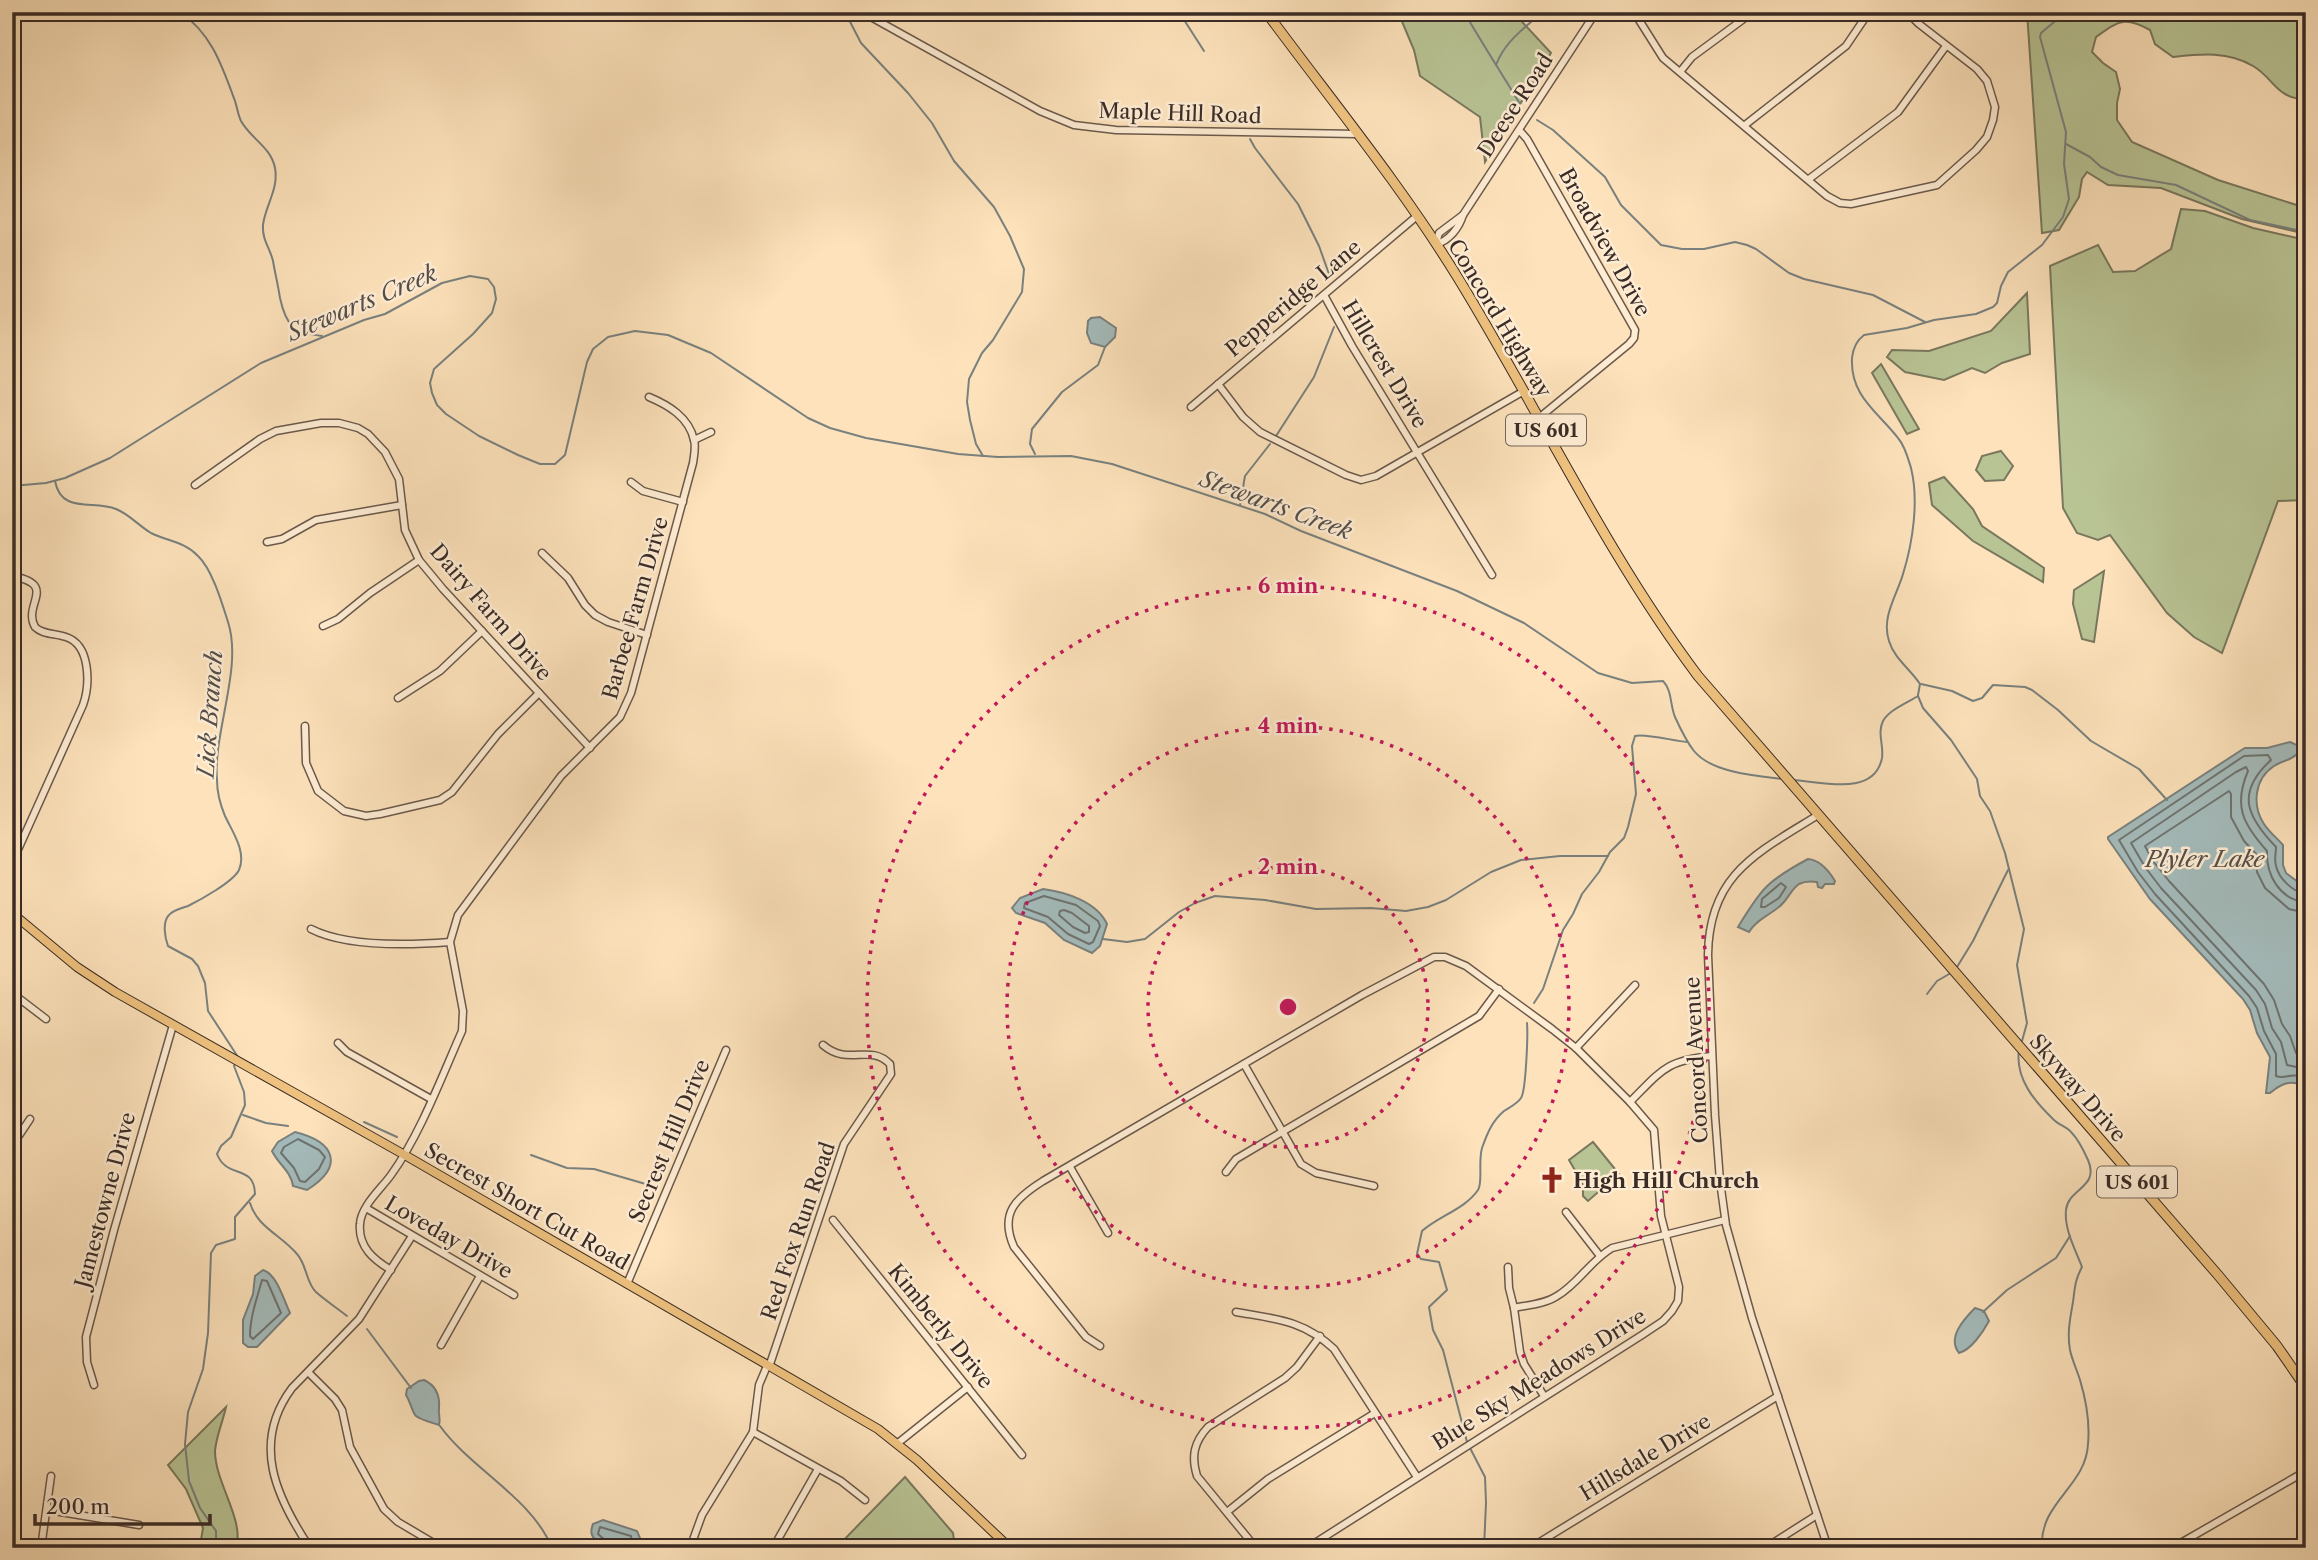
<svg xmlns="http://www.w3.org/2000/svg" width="2318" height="1560" font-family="'Libre Caslon Text',serif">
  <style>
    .green { fill: #b9c495; stroke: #79785e; stroke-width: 2 }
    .water { fill: #a4bbbb; stroke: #79817f; stroke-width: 2 }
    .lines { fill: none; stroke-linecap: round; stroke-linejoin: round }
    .shore { stroke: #6e7370; stroke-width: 2 }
    .stream { stroke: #79817f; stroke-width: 2 }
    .minor-casing { stroke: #6a594b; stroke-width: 9 }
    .major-casing { stroke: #392b26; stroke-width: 10 }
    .highway-casing { stroke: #392b26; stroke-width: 11 }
    .minor { stroke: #feecd3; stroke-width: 6 }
    .major { stroke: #eec17e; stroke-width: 8 }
    .highway { stroke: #eec17e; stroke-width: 9 }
    .ring { fill: none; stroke: #c2185b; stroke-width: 3.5; stroke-dasharray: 3.5 7 }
    .labels { text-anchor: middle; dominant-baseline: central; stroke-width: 5; stroke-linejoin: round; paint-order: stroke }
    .shield { fill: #feecd3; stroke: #74655a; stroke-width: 2 }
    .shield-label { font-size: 19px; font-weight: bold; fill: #392b26 }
    .street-label { font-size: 21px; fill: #392b26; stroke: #feecd3 }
    .poi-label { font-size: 21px; font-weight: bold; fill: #392b26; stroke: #feecd3; text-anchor: start }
    .water-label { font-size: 23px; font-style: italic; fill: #544f4b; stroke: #feecd3 }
    .centre { fill: #c2185b; stroke: #feecd3; stroke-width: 3.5 }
    .ring-label { font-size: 21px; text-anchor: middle; font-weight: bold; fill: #c2185b; stroke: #feecd3; stroke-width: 5; stroke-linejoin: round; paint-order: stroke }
  </style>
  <rect width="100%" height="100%" fill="#fde2bb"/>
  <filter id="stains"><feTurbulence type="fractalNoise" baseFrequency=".00286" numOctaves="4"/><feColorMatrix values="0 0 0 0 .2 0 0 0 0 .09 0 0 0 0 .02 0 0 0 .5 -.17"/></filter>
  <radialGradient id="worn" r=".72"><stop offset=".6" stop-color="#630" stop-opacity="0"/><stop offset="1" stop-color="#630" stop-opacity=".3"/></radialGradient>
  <g class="green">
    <polygon points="1398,12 1513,12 1551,53 1485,162 1480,117 1420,76 1414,50"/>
    <path d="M 2027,12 L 2306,12 L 2306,99 C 2276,99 2274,78 2253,66 C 2228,51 2201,54 2173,57 L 2155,44 L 2150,30 C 2124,16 2119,21 2096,37 L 2092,52 L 2103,63 L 2116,72 L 2120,89 L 2117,103 L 2117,120 L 2132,142 L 2218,180 L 2306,208 L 2306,234 L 2242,219 L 2161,188 L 2108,185 L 2087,172 L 2082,179 L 2079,197 L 2059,230 L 2042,233 Z"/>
    <polygon points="2181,209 2205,211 2253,228 2306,240 2306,500 2278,501 2222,653 2194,637 2167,613 2110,535 2098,540 2077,533 2063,508 2050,266 2098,245 2113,272 2135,271 2171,249"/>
    <polygon points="2027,293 2030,354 2002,363 1985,373 1972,368 1944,380 1905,372 1887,357 1892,350 1929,351 1991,331"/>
    <polygon points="1881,364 1919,429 1907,434 1872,373"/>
    <polygon points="2001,451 2013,466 2004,480 1985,481 1976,470 1982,456"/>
    <polygon points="1944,477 1973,509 1982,526 2044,568 2043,582 1973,541 1932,505 1929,483"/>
    <polygon points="2104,571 2094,642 2082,639 2073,604 2074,590"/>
    <polygon points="1593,1142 1619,1174 1588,1201 1583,1196 1583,1184 1569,1160"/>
    <path d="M 226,1407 C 223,1421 216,1437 215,1451 C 215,1483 245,1520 236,1548 L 196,1548 L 200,1546 L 203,1528 L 186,1489 L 168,1465 Z"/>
    <polygon points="905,1477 953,1533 955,1548 836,1548"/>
  </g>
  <g class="water">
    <polygon points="1100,317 1116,328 1115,337 1105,347 1091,343 1087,333 1088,321 1091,318"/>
    <path d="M 2290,742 L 2299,746 L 2298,753 C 2291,761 2283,760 2274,766 C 2254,779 2252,806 2264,824 C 2269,832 2277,838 2283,845 L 2283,865 L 2286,873 L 2306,888 L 2306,1087 C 2291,1079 2282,1083 2270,1093 L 2266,1093 L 2270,1057 L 2257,1033 L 2250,1010 L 2243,999 L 2150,899 L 2108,839 L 2108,837 L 2240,751 L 2245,748 L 2267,748 Z"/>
    <path d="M 1808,859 C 1820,860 1829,871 1835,881 L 1834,884 L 1825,884 L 1822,888 L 1818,887 L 1817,882 C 1810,881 1805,881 1799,884 C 1793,888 1789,896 1784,902 C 1774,914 1757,918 1749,932 L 1738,927 C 1761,889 1767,881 1808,859 Z"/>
    <path d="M 1043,889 C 1066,892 1097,902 1107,924 L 1100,946 L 1092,953 L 1064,940 L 1045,923 L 1016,913 L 1012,908 L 1020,898 Z"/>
    <path d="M 295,1132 C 335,1142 345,1166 307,1190 L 293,1186 C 291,1171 278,1164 272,1151 L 278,1142 Z"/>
    <path d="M 263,1270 C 277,1274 284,1301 290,1313 L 257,1347 L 248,1347 L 243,1343 L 243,1320 L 253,1294 L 255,1276 Z"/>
    <path d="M 1975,1308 L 1984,1311 L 1989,1321 C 1983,1332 1971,1350 1959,1353 C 1947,1338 1963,1320 1975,1308 Z"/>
    <path d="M 424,1380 C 437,1386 440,1396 439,1408 C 438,1415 441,1418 439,1425 C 433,1423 421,1420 416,1416 C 413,1414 410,1401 406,1395 L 407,1389 L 419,1381 Z"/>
    <path d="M 603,1520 L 637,1531 L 640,1538 L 637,1548 L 603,1548 C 595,1539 588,1536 593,1524 Z"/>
  </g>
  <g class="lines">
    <g class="shore">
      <polygon points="1781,883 1786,887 1779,898 1765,907 1761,907 1762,899"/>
      <path d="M 2306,894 C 2293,892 2279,879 2276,866 C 2274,860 2276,853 2276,847 C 2247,817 2235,793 2271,760 L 2268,755 L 2244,756 L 2119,840 L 2138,872 L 2155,894 L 2249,996 L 2257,1008 L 2264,1031 L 2276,1054 L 2276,1076 C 2286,1080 2292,1071 2306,1079"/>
      <polygon points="1044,896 1076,905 1098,921 1100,926 1093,942 1089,944 1068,934 1048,917 1024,908 1025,903"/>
      <path d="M 2306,902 C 2279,900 2266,874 2267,851 C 2243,824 2233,806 2248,771 L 2246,767 L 2236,772 L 2131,843 L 2145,867 L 2161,888 L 2256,990 L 2265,1004 L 2272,1028 L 2281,1042 L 2287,1065 L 2306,1069"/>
      <polygon points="1064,910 1072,913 1089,926 1089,932 1085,933 1073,927 1059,915 1060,911"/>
      <polyline points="2306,913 2289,909 2265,888 2257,872 2256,854 2244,841 2231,817 2231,794 2229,791 2145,846 2153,861 2169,881 2264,984 2274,1000 2282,1024 2290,1036 2296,1053 2306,1057"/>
      <polygon points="298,1139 319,1150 325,1157 319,1169 305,1182 300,1181 294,1168 281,1153 284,1147"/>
      <path d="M 262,1280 L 267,1281 L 281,1313 L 253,1339 L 250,1336 C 250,1317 257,1298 262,1280 Z"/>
      <polyline points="608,1548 606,1541 598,1534 600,1527 631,1536 632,1548"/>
    </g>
    <g class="stream">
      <path d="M 180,12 C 212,34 222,66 235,101 C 237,107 238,115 241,121 C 251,139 271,147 275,168 C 279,189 265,206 263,225 C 262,240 270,248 273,261 C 275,273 278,285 280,298 C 286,326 294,333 322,336"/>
      <polyline points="845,12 861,43 908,93 932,123 954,161 994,207 1010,236 1024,269 1022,292 993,340 982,353 969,379 967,402 970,420 976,444 983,456"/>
      <polyline points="1179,12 1204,51"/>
      <path d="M 1464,12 C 1482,43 1502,74 1520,104"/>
      <polyline points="2246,12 2264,16 2292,12"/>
      <path d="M 1496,65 C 1505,41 1524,29 1542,12"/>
      <polyline points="1537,120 1553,130 1605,177 1621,205 1661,245 1682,249 1704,249 1735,242 1747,245 1756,249 1789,273 1804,279 1873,295 1925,322"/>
      <polyline points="1250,139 1255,148 1298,204 1319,246 1329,274"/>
      <polyline points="2066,144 2090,157 2101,167 2118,175 2176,185 2250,220 2306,232"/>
      <polyline points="1276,436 1314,377 1334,327"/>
      <polyline points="1035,454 1030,444 1032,429 1062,392 1098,365 1105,347"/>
      <path d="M 55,481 C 61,514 93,500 116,509 C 129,514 139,526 151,533 C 167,541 185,542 198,556 C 212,569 222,603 228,622 C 243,668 213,732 217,780 C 217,792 220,804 225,816 C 232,831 247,852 239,870 C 233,882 200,900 188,906 C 182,908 173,910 169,915 C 162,922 165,938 168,946 L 192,959 L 198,966 L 205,983 L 208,1011 L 238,1057"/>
      <path d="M 12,486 L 46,483 L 65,478 L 110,458 L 261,363 L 364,320 L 385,314 L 442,283 L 470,276 L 488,279 L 494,287 L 496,299 L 492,313 L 473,334 L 434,369 L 430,383 L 432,393 L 437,405 L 446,414 L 479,436 L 518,455 L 540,464 L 555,464 L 565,455 L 587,362 L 593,349 L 608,337 L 635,331 L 668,335 L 711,353 L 808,418 L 830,428 L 866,438 L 958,454 L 998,457 L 1071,456 L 1112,464 L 1265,514 L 1301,531 L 1457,591 L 1524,623 L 1598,673 L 1632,683 L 1663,681 C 1672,690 1670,705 1675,717 C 1680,728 1686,741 1694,751 C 1712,773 1757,776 1783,779"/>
      <polyline points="1240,505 1245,476 1270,444"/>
      <polyline points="1921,684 1952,691 1973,701 1982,698 1993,685 2025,687 2032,690 2058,710 2091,741 2139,769 2167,800"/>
      <path d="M 1918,695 L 1920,684 C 1910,669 1894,658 1889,641 C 1881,617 1897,595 1903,574 C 1913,542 1919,500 1911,468 C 1908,458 1905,446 1898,438 C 1878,412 1850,396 1852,358 C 1853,348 1856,341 1864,335 L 1907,328 L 1934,320 L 1976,314 L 1993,307 L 1997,303 L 2001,286 L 2008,272 L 2042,245 L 2063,217 L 2069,199 L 2064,164 L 2066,132 L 2040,37 L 2041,33 L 2066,12"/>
      <polyline points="1918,696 1923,708 1951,740 1977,779 1980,796 1990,811 2005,853 2024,929 2017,965 2027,1023 2022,1041"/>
      <path d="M 1792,780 C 1820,781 1874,798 1882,758 C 1884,746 1877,733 1883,721 C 1889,710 1907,703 1918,696"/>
      <polyline points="1103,939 1127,942 1145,939 1179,912 1195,903 1215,896 1265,900 1316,909 1371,908 1406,911 1428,907 1446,900 1491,872 1521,860 1560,856 1608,856"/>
      <polyline points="1957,967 1973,941 2008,870"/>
      <polyline points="1927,994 1937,981 1951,973"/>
      <path d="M 1534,1003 L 1543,989 L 1563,930 L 1573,914 L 1582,894 L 1599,872 L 1610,852 L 1624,838 L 1628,827 L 1636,794 L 1632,746 L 1635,736 C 1644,733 1674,741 1687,742"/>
      <path d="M 2019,1050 C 2015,1078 2034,1101 2054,1120 C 2059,1125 2067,1127 2071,1132 C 2078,1139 2084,1151 2088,1160 C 2100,1188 2068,1188 2066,1210 C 2064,1229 2075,1249 2082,1267 C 2075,1280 2075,1287 2073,1302 C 2070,1319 2067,1333 2070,1350 C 2072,1360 2077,1370 2080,1380 C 2086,1400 2090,1423 2088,1444 C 2086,1487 2039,1502 2042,1548"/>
      <polyline points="243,1115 266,1123 288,1126"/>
      <polyline points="364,1122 397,1137"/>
      <polyline points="531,1155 567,1168 594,1169 656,1187"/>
      <path d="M 250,1203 C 257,1227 281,1235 297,1254 C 307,1265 306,1283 316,1292 C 326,1301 337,1308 347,1316"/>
      <polyline points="1983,1312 2007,1290 2056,1258 2070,1236"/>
      <polyline points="367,1329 411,1388"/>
      <path d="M 440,1426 C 471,1469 532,1498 552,1548"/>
      <path d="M 1467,1442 L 1443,1350 L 1433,1330 L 1429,1307 L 1447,1290 L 1439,1262 L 1421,1259 L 1417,1254 L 1422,1231 C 1439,1216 1465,1209 1478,1190 C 1483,1183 1478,1162 1482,1148 C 1487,1134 1492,1121 1504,1111 C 1510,1107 1517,1104 1521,1098 C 1526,1091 1528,1034 1527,1023"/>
      <polyline points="1470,1448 1485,1477 1486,1503 1484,1548"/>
      <path d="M 216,1548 L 216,1531 L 200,1508 L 189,1481 L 185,1444 L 188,1412 L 203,1369 L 208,1333 L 211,1253 L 216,1245 L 235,1239 L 235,1217 L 255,1194 C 254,1163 227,1180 217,1154 L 221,1146 L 231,1137 L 245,1105 L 244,1092 L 234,1066 L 236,1062"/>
    </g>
    <defs>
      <g id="minor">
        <polyline points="862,12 1040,111 1074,125 1116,130 1357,134"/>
        <polyline points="1634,12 1663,58 1827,196 1840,203 1851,204 1937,185 1976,150 1987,137 1993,120 1995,107 1987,81 1977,69 1919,24 1907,12"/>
        <polyline points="1680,72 1692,57 1753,12"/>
        <polyline points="1745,125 1846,46 1869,12"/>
        <polyline points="1519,130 1527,139 1635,330 1634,338 1629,344 1540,417"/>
        <polyline points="1809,179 1898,112 1946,46"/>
        <polyline points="1436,243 1439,233 1463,215"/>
        <path d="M 1436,244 C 1449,241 1459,228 1463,215 L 1596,12"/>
        <polyline points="1324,295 1352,346 1492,575"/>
        <polyline points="1218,384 1243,417 1260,432 1346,475 1361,480 1376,476 1524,391"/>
        <polyline points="1191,407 1417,216"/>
        <polyline points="694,440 711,432"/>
        <polyline points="631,482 643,491 683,502"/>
        <polyline points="195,485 260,439 276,431 321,423 339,423 358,428 368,434 385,452 399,479 405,530 419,560 443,589 590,748"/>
        <polyline points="267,542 282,539 316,520 402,505"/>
        <polyline points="542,553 568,578 585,605 595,615 608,622 647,635"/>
        <path d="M 12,576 C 59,585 22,604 35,627 C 43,635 55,633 66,637 C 91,645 90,685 83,705 L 12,863"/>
        <polyline points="323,626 338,619 370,593 419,560"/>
        <polyline points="398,698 440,671 482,631"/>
        <polyline points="305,726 306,763 318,791 344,811 366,816 380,814 440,800 452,792 498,734 539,693"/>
        <path d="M 1818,815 C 1757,853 1709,874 1708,955 L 1715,1115 L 1720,1181 L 1726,1225 L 1752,1318 L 1828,1548"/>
        <path d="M 311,929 C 346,947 411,945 450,942"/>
        <polyline points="12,993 46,1019"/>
        <polyline points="338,1043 347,1052 431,1099"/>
        <polyline points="1576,1048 1635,985"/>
        <polyline points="1244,1064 1301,1164 1316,1173 1374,1186"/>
        <path d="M 1630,1102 C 1661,1071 1666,1060 1712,1056"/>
        <polyline points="12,1146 30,1119"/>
        <polyline points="1070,1167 1108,1233"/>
        <polyline points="1226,1172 1236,1159 1479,1016 1499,989"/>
        <polyline points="366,1208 514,1295"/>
        <polyline points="1566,1212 1600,1256"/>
        <polyline points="833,1220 1022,1455"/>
        <polyline points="1508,1267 1509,1288 1514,1308 1520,1352 1524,1364 1544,1396"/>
        <path d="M 391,1270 C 374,1260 358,1247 360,1224 C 361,1206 381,1189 391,1175 C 420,1135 442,1076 462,1031 L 463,1011 L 450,942 L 458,915 L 561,776 L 620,717 L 631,693 L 693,463 C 694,456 696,446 694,440 C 689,417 668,405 649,397"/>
        <polyline points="627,1284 726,1050"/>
        <path d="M 1514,1308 C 1528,1305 1545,1304 1557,1296 C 1578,1284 1590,1261 1612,1248 L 1725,1220"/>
        <path d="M 1236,1312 C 1276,1319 1303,1320 1334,1349 L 1417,1477"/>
        <polyline points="441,1345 480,1276"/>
        <path d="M 1100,1346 L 1086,1337 L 1014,1247 C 999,1213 1016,1198 1043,1181 L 1362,995 L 1434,957 L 1445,957 L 1466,966 L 1552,1029 L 1576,1048 L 1630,1102 L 1654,1130 L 1661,1216 L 1679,1287 L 1678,1301 L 1672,1311 L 1663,1321 L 1642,1335 L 1307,1548"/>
        <path d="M 769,1367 L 844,1144 L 891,1074 L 890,1064 C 869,1043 849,1067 823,1045"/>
        <polyline points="308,1372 335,1399 342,1410 350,1447 384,1509 398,1522 442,1548"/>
        <polyline points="94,1385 87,1362 86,1337 114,1230 173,1025"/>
        <polyline points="753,1432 841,1481 865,1500"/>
        <polyline points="898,1443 968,1387"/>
        <polyline points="48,1510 139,1525"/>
        <polyline points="1227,1512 1268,1479 1375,1413"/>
        <polyline points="41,1548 51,1476"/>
        <path d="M 310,1548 C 276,1497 251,1443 292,1388 L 359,1319 L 412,1236"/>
        <polyline points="690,1548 702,1515 753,1432 759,1385 767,1366"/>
        <polyline points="773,1548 818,1469"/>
        <path d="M 1256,1548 L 1197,1476 C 1191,1456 1194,1442 1208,1427 L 1285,1378 L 1297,1367 L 1320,1336"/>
        <polyline points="1530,1548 1778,1396"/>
        <polyline points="1765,1548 1817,1515"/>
        <polyline points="2172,1548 2306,1471"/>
      </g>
      <polyline id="major" points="12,913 77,967 115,992 403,1154 878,1429 917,1460 1010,1548"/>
      <path id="highway" d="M 1266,12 C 1331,100 1401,185 1458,278 C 1539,410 1605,552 1698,676 L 2218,1275 L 2277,1346 L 2306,1388"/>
    </defs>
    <use href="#minor" class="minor-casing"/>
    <use href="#major" class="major-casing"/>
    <use href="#highway" class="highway-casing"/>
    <use href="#minor" class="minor"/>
    <use href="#major" class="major"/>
    <use href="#highway" class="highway"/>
  </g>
  <g class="ring">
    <circle cx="1288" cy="1007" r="140"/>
    <circle cx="1288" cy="1007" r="281"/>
    <circle cx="1288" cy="1007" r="421"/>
  </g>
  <defs>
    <symbol id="church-bare" viewBox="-9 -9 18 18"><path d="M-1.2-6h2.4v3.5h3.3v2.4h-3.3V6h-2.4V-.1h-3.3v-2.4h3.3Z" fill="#8f2418" stroke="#feecd3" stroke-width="2.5" paint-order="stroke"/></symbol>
  </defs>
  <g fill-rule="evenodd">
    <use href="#church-bare" x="1533" y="1161" width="38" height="38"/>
  </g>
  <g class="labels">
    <g class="shield">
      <rect x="1506" y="414.5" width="80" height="31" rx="5"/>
      <rect x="2097" y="1166.5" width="80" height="31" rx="5"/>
    </g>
    <g class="shield-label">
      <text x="1546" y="430">US 601</text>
      <text x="2137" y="1182">US 601</text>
    </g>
    <g class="street-label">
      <text transform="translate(1515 105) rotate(-57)">Deese Road</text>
      <text transform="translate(1180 113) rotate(2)">Maple Hill Road</text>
      <text transform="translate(1605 242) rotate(61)">Broadview Drive</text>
      <text transform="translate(1293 298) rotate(-40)">Pepperidge Lane</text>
      <text transform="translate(1500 318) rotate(59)">Concord Highway</text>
      <text transform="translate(1385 364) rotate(59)">Hillcrest Drive</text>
      <text transform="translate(635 608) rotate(-74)">Barbee Farm Drive</text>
      <text transform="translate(491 612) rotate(49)">Dairy Farm Drive</text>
      <text transform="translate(1696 1060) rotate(-93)">Concord Avenue</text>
      <text transform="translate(2078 1088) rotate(49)">Skyway Drive</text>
      <text transform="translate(669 1141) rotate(-67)">Secrest Hill Drive</text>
      <text transform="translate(105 1200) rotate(-75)">Jamestowne Drive</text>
      <text transform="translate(527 1206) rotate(30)">Secrest Short Cut Road</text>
      <text transform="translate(798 1231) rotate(-71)">Red Fox Run Road</text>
      <text transform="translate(449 1237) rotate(30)">Loveday Drive</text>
      <text transform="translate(941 1326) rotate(51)">Kimberly Drive</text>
      <text transform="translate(1539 1379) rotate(-32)">Blue Sky Meadows Drive</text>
      <text transform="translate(1645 1457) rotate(-31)">Hillsdale Drive</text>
    </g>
    <g class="poi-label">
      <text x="1573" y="1180">High Hill Church</text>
    </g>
    <g class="water-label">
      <text transform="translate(362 303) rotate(-23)">Stewarts Creek</text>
      <text transform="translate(1276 505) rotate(20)">Stewarts Creek</text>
      <text transform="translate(210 714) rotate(-86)">Lick Branch</text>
      <text x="2205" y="859">Plyler Lake</text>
    </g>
  </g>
  <circle cx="1288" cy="1007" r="10" class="centre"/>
  <g class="ring-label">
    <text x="1288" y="593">6 min</text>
    <text x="1288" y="733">4 min</text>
    <text x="1288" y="874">2 min</text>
  </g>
  <rect width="2318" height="1560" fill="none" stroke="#fde2bb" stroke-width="42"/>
  <rect x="14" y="14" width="2290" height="1532" fill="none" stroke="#392b26" stroke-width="3.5"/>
  <rect x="21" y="21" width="2276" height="1518" fill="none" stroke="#392b26" stroke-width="2"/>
  <path d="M35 1514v10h175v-10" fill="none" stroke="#392b26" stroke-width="3.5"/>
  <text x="46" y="1514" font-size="21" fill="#392b26" stroke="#feecd3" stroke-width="5" paint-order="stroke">200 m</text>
  <rect width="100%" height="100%" filter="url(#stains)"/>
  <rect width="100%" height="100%" fill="url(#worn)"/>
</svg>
